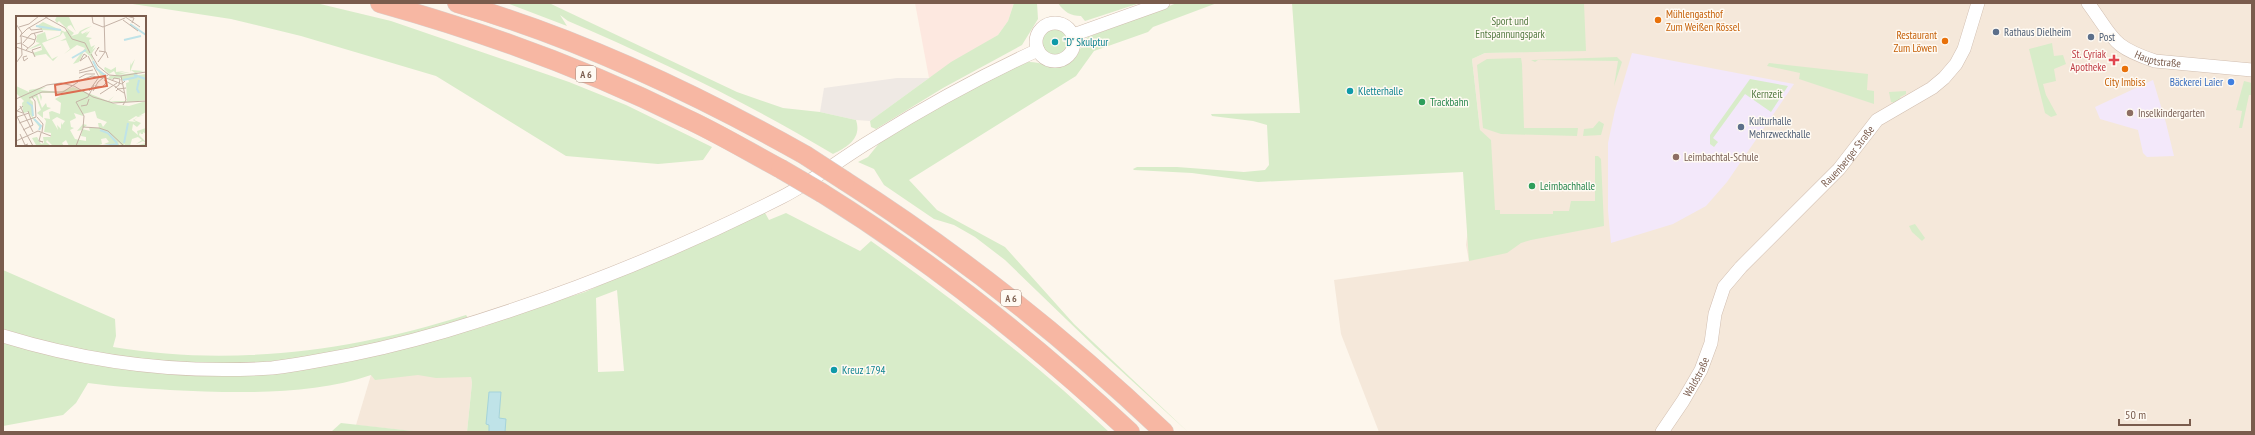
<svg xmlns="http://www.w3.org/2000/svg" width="2255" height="435" font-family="'PT Sans Narrow',sans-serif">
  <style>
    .residential { fill: #f5e8da }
    .commercial { fill: #fde8e0 }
    .industrial { fill: #efe9e4 }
    .education { fill: #f3e8fa }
    .green { fill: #d8ecc9; fill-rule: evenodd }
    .water { fill: #bfe3e8; stroke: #a5d3da }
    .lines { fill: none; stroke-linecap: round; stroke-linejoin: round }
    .minor-casing { stroke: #d1beb0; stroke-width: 14 }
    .highway-casing { stroke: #dad1cd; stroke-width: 20 }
    .minor { stroke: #fff; stroke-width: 13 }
    .highway { stroke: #f7b7a3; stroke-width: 19 }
    .highway-bridge-casing { stroke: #dad1cd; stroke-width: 20; stroke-linecap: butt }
    .highway-bridge { stroke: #f7b7a3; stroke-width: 19 }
    .food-dot { fill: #e8710a; stroke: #fffaf3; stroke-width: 1.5 }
    .service-dot { fill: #5c6f8a; stroke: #fffaf3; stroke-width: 1.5 }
    .culture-dot { fill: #0f9aa8; stroke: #fffaf3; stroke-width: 1.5 }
    .health-dot { fill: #e0444e; stroke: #fffaf3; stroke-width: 1.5 }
    .shop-dot { fill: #3f7fe0; stroke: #fffaf3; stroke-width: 1.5 }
    .leisure-dot { fill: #2e9e5b; stroke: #fffaf3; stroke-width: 1.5 }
    .education-dot { fill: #8d6e63; stroke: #fffaf3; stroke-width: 1.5 }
    .labels { text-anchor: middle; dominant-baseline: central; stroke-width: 3; stroke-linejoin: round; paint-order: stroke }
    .shield { fill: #fffaf3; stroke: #a28b7f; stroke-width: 1 }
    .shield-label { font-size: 10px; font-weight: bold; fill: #7a5c4d }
    .food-label { font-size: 11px; fill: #c56008; stroke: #fffaf3; text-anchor: start }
    .park-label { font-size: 11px; fill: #537a41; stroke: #fffaf3 }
    .service-label { font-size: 11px; fill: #4e5e75; stroke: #fffaf3; text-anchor: start }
    .culture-label { font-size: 11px; fill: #0d838f; stroke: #fffaf3; text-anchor: start }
    .health-label { font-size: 11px; fill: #be3a42; stroke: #fffaf3; text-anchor: end }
    .street-label { font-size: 11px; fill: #7a5c4d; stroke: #fffaf3 }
    .shop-label { font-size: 11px; fill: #366cbe; stroke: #fffaf3; text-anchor: end }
    .leisure-label { font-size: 11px; fill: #27864d; stroke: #fffaf3; text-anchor: start }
    .education-label { font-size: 11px; fill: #785e54; stroke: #fffaf3; text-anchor: start }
    .inset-river { fill: none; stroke: #bfe3e8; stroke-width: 2 }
    .inset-road { fill: none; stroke: #c5b3a7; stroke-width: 1 }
    .view { fill: #dc6d51; fill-opacity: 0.15; stroke: #dc6d51; stroke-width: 2 }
    .inset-edge { fill: none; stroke: #7a5c4d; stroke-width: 2 }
  </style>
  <rect width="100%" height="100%" fill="#fdf6ec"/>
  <g class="residential">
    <polygon points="1567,3 2252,3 2252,432 1379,432 1341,334 1334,280 1469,261 1466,245 1480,130 1472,59 1485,53 1570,51"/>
    <polygon points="425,363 471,377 472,383 467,432 422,432 356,425 371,375"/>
  </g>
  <polygon class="commercial" points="915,3 1014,3 1008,21 998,35 929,78"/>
  <polygon class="industrial" points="897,78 929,78 870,121 856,120 820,112 824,88"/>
  <g class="education">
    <polygon points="1632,53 1794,84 1727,182 1706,206 1673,224 1611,243 1608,211 1608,143 1615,110"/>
    <polygon points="2153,80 2166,123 2174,156 2147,157 2143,153 2138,130 2100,119 2095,107"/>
  </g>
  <g class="green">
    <polygon points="126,3 316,3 391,21 569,82 626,105 712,147 703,160 658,164 566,156 436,76 301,36 231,19"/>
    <path d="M 507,3 L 549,3 L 737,92 L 783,108 L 820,112 L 856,120 C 862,138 848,147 833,154 C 748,103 659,60 568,21 L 560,15 L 567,26 Z"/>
    <polygon points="1014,3 1037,3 1038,19 1022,45 943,88 876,129 871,127 870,121 951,62 998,35 1008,21"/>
    <path d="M 1058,3 L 1140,3 L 1085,21 L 1081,16 C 1071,16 1064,12 1058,3 Z"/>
    <path d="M 1177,3 L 1217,3 L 1153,27 L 1148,32 L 1094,51 L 1076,76 L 909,180 L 937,210 L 1005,247 L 1074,324 L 1188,432 L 1095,347 L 1005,260 L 975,237 L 954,225 L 934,219 L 884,185 L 874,169 L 858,162 L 868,157 L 881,141 L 978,85 L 1028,62 C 1045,61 1060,75 1075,58 C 1081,51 1081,43 1088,37 Z"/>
    <polygon points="1292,3 1584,3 1586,51 1485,53 1472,59 1480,130 1491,140 1495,210 1500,210 1500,214 1553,214 1553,211 1569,211 1571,201 1595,201 1595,156 1598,156 1601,159 1604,226 1531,240 1521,243 1507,253 1469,261 1463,172 1258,182 1192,173 1134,170 1133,169 1137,167 1177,167 1244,172 1265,170 1269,165 1267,125 1253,121 1212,116 1211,114 1300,113"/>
    <circle cx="1055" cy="42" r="14"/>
    <polygon points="2052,43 2054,56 2063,55 2066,64 2054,69 2056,81 2043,84 2046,95 2057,115 2051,117 2045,113 2029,49"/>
    <polygon points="1617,57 1622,62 1614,86 1618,61 1538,60 1535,62 1531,60"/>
    <polygon points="1521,58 1522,64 1524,128 1578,128 1577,136 1501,134 1483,128 1477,65 1487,59"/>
    <polygon points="1769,63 1868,74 1867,90 1874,91 1874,104 1799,79 1800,73 1767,66"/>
    <polygon points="1750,79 1788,86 1771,112 1745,94 1713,138 1718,142 1714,147 1710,144 1710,135"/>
    <polygon points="2244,81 2252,83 2252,95 2249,95 2242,128 2239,128 2242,111 2236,110"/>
    <polygon points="1906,91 1906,94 1900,97 1901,100 1895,103 1891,102 1889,92"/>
    <polygon points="1599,121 1604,124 1601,135 1583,136 1584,129 1593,128"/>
    <path d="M 764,211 L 769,220 L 786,213 L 860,251 L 871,241 C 954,300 1035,362 1109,432 L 467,432 L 472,383 L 471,377 L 436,378 L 418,375 L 375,380 L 371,375 C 311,396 233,393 170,390 C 143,388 115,387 88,383 L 76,403 L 63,415 L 3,426 L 3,342 L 94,364 L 156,373 L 210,375 L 416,345 L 486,326 L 490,322 L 585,292 ZM 617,290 L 624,371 L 598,372 L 596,298 Z"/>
    <polygon points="1915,224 1925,238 1922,241 1912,232 1909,226"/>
    <path d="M 3,270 L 115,319 L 116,336 L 113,347 C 231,367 353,351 466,315 L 469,319 C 384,345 292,366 202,364 C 135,362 67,350 3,330 Z"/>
    <polygon points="341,423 422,432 331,432"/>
  </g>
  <polygon class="water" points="489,392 501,392 499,418 506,419 505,432 489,432 489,425 486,424"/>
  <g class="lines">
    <defs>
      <g id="minor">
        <path id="s1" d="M 2088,3 C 2114,38 2110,46 2155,61 L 2252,70"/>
        <circle cx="1055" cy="42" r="19"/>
        <polyline points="1073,35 1163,3"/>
        <path d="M 3,336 C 91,363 181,374 272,368 C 289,366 306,363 322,360 C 364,353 405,343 446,331 C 560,297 677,250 782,197 C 813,181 842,158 872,140 C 925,107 981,76 1038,50"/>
        <path id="s2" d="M 1662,432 L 1683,401 L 1701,370 L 1711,343 L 1715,314 L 1724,287 L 1741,267 L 1839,169 L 1877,120 L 1932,88 L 1944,78 L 1956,64 L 1964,49 L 1978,3"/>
      </g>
      <g id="highway">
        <path d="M 380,3 C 484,32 588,70 685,118 C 718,133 749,152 781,169"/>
        <path d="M 457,3 C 578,38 695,93 805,155"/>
        <path d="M 845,181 C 961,255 1064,337 1164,432"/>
        <path d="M 822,193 C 933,262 1034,343 1130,432"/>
      </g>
    </defs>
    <use href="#minor" class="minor-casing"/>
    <use href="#highway" class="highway-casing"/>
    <use href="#minor" class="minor"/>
    <use href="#highway" class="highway"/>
    <defs>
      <g id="highway-bridge">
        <polyline points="805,155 845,181"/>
        <polyline points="781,169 822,193"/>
      </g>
    </defs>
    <use href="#highway-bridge" class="highway-bridge-casing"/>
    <use href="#highway-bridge" class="highway-bridge"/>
  </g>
  <g class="food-dot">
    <circle cx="1658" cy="20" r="4"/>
    <circle cx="1945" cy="41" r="4"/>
    <circle cx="2125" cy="69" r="4"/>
  </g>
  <g class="service-dot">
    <circle cx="1996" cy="32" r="4"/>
    <circle cx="2091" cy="37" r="4"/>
    <circle cx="1741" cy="127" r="4"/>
  </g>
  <g class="culture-dot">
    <circle cx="1055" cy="42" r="4"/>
    <circle cx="1350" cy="91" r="4"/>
    <circle cx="834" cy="370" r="4"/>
  </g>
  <path class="health-dot" d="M2112 54h4v4h4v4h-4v4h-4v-4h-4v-4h4z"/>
  <circle class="shop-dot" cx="2231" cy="82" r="4"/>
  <g class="leisure-dot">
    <circle cx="1422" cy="102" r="4"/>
    <circle cx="1532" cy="186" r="4"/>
  </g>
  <g class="education-dot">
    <circle cx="2130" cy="113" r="4"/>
    <circle cx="1676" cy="157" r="4"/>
  </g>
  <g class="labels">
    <g class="shield">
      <rect x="576" y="66" width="20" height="16" rx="3"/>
      <rect x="1001" y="290" width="20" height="16" rx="3"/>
    </g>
    <g class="shield-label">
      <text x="586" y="74">A 6</text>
      <text x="1011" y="298">A 6</text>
    </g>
    <g class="food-label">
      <text x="1666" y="14">Mühlengasthof<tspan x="1666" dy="13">Zum Weißen Rössel</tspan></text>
      <text x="1937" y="35" text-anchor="end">Restaurant<tspan x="1937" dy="13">Zum Löwen</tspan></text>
      <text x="2125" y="82" text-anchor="middle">City Imbiss</text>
    </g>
    <g class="park-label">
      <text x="1510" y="21">Sport und<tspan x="1510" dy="13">Entspannungspark</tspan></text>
      <text x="1767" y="94">Kernzeit</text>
    </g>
    <g class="service-label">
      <text x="2004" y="32">Rathaus Dielheim</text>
      <text x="2099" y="37">Post</text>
      <text x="1749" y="121">Kulturhalle<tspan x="1749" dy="13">Mehrzweckhalle</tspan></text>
    </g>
    <g class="culture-label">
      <text x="1063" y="42">"D" Skulptur</text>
      <text x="1358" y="91">Kletterhalle</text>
      <text x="842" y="370">Kreuz 1794</text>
    </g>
    <g class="health-label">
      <text x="2106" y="54">St. Cyriak<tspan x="2106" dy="13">Apotheke</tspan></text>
    </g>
    <g class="street-label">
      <text stroke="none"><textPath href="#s1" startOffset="94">Hauptstraße</textPath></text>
      <text stroke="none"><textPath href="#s2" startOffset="340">Rauenberger Straße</textPath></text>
      <text stroke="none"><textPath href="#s2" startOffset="65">Waldstraße</textPath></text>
    </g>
    <g class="shop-label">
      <text x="2223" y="82">Bäckerei Laier</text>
    </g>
    <g class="leisure-label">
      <text x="1430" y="102">Trackbahn</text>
      <text x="1540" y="186">Leimbachhalle</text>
    </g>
    <g class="education-label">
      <text x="2138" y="113">Inselkindergarten</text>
      <text x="1684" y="157">Leimbachtal-Schule</text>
    </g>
  </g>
  <g transform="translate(16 16)">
    <rect width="130" height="130" fill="#fdf6ec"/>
    <path d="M 41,0 L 53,1 L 60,16 L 55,9 L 52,10 L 51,12 L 58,17 L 55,20 L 62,18 L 64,15 L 70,12 L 76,10 L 65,16 L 66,18 L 72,15 L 69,18 L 74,15 L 70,21 L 76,22 L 73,24 L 75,31 L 79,29 L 76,34 L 80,31 L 76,37 L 77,45 L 81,53 L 89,59 L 84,59 L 74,40 L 68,35 L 63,46 L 57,48 L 69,32 L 61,29 L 48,38 L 54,33 L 50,24 L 44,25 L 50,22 L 51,24 L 47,16 L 44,20 L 26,27 L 36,43 L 42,40 L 37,45 L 30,38 L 18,40 L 17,37 L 26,34 L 25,29 L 11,34 L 24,27 L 20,26 L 21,19 L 29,16 L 31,24 L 44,19 L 45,15 L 26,14 L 21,10 L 27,6 L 49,16 L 52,14 L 43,5 L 41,7 L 39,4 ZM 119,43 L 114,56 L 102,59 L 119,57 L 115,54 L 128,55 L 120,57 L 122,59 L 130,58 L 130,84 L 106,87 L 92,85 L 98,80 L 93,85 L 111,85 L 110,67 L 113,66 L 112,63 L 106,64 L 105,62 L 94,63 L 92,62 L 94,60 L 100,59 L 98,55 L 93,58 L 88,53 L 89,51 L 95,54 L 100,51 L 100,56 L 109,55 L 103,57 L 114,56 L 114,51 L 115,46 L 115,49 ZM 0,70 L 13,76 L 13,74 L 30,71 L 24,74 L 43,76 L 57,71 L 102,89 L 113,90 L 130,85 L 130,96 L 123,100 L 128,99 L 122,101 L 120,100 L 112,105 L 120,106 L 117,104 L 122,101 L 118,104 L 125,107 L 121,111 L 117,108 L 116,114 L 122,119 L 121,115 L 130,112 L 130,118 L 127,116 L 127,118 L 125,118 L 124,116 L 123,119 L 130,126 L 130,129 L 119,130 L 130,127 L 127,125 L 123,127 L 120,128 L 126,124 L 122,121 L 116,123 L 114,130 L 109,130 L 109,128 L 106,130 L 102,126 L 104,130 L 87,130 L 101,128 L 88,128 L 93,126 L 90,122 L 85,123 L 86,128 L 83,129 L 53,130 L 50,124 L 46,127 L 48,130 L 37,130 L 31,124 L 30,126 L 35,130 L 18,130 L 20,129 L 16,122 L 21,121 L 25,128 L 28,127 L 27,121 L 35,121 L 35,117 L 28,116 L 30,105 L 28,102 L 34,103 L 33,96 L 36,95 L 44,98 L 45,87 L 39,83 L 51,76 L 42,77 L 40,81 L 40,77 L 24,77 L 26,81 L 25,85 L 23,77 L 21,78 L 26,92 L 30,87 L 31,91 L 35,92 L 27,96 L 27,102 L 21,97 L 25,94 L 20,81 L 14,83 L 17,86 L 17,101 L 25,110 L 24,112 L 12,96 L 7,97 L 6,87 L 8,85 L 0,77 ZM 79,95 L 81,102 L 91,106 L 87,111 L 85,107 L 82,107 L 83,112 L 73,112 L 74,115 L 66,113 L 71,109 L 67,108 L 61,115 L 66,114 L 65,120 L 70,121 L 70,125 L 59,123 L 54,114 L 58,112 L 55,111 L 54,105 L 60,102 L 58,97 L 67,100 L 67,98 ZM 41,101 L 49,105 L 46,109 L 45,106 L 45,113 L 41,109 L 42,114 L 36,104 Z" fill="#d8ecc9" fill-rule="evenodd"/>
    <path class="inset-river" d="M 114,8 L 130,19M 20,10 L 45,14M 108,24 L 125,20M 56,42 L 70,34M 77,45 L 81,53 L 90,60M 118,59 L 130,63M 107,64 L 121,61M 123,77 L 121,73 L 123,64M 11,86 L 16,90 L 17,100M 18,103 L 25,110 L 23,114M 84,114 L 92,117 L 101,127M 108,127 L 112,107M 87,130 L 102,128"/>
    <path class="inset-road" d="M 76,0 L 77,7 L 87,11M 108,0 L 124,11M 110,0 L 118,2 L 116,7M 29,1 L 49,12 L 56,23 L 69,27 L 74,37M 107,4 L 122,15M 0,8 L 6,17 L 4,21M 3,11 L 13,8 L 23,0M 13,11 L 15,14 L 26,13M 87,11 L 109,2M 4,20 L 11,13 L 33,0M 6,20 L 19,24M 7,27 L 15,18 L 27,15M 0,28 L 5,27 L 12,32M 0,31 L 17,37M 81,33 L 83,31 L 79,37 L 81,40M 10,34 L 18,27 L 20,21 L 18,17M 83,35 L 90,36 L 92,42M 75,38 L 82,50 L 93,59 L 104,60 L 130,56M 11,40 L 7,41 L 8,45 L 12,42M 71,40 L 64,45 L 68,38 L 71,40M 72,40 L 83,61M 19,41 L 16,34 L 25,31M 82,46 L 89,36 L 88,0M 0,47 L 6,39 L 5,19M 63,55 L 77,50M 63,57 L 77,54M 105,60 L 110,84 L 107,89M 63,62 L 70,58 L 79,58M 90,62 L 106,68 L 109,65M 88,64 L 100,71 L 102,73 L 100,75M 63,65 L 76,60 L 87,62 L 92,59M 96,65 L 98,62 L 104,63 L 103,69 L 99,72M 79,70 L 86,71 L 91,66M 73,75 L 83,61M 77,75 L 82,66 L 87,62M 108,77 L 102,73 L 110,72M 84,78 L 101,67M 16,81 L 19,85 L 20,101M 13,82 L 26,76 L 47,76 L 62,66M 0,83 L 31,69 L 45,67 L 58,70 L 77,81 L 97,87 L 130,85M 4,90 L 17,116M 7,90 L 1,95 L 7,97M 65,90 L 71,89 L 73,83M 0,99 L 17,130M 1,101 L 13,97M 21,101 L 27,108 L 26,116M 3,107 L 20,101M 67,111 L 83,112 L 92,115 L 108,130M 7,114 L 17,109 L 12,95M 4,118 L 9,129 L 12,128M 0,125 L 22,115 L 35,120M 24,125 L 27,126 L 23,125 L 25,117M 60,130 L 67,112 L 68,100 L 60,86 L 72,81 L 78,69"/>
    <path class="view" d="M 89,60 L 91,70 L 40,79 L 39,69 Z"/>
    <rect width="130" height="130" class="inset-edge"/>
  </g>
  <rect width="2255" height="435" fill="none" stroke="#7a5c4d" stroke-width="8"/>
  <path d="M2119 419v6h71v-6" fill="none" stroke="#7a5c4d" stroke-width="2"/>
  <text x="2125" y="419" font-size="12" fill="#7a5c4d" stroke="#fffaf3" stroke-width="3" paint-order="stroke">50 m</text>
</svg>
